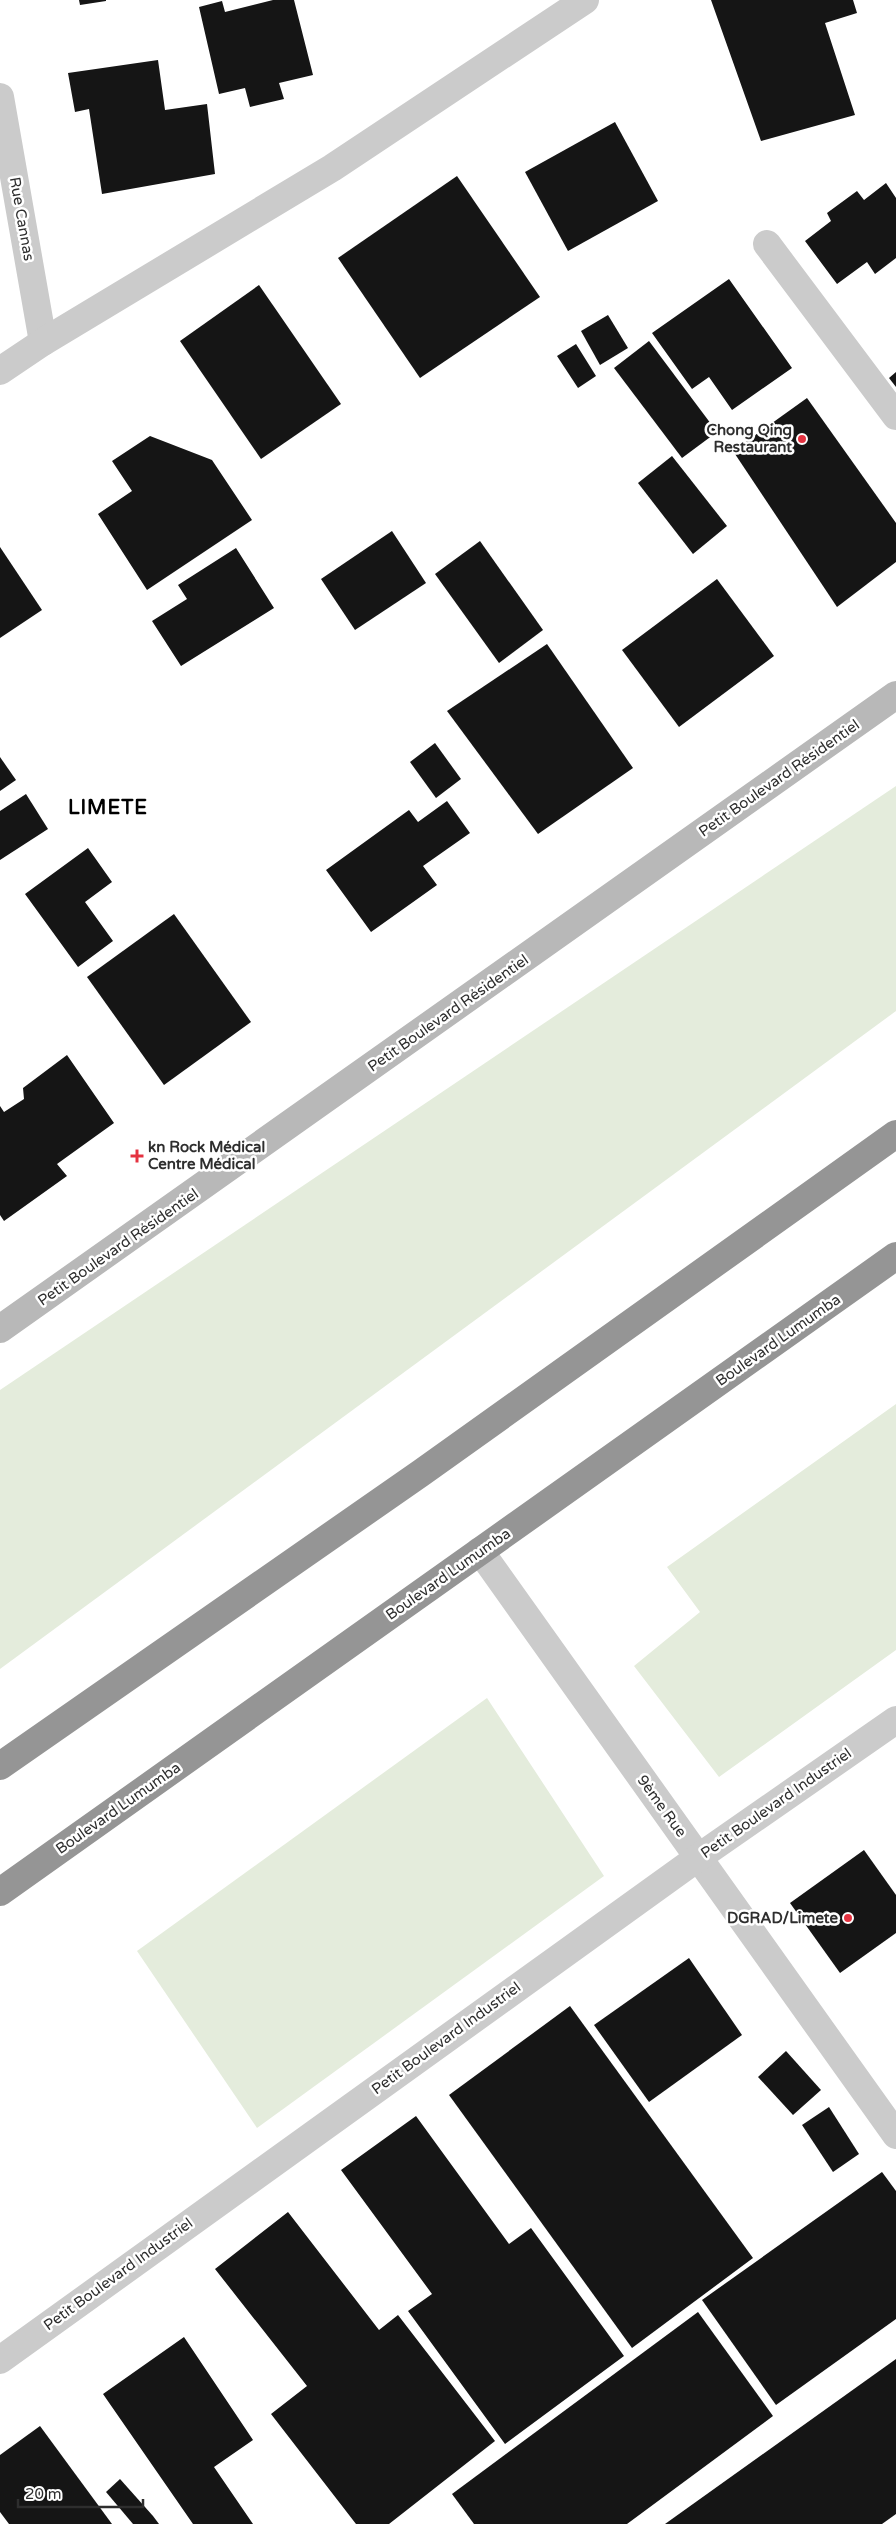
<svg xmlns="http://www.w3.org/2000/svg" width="896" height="2524" font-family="'Varela Round',sans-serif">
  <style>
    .green { fill: #e4ecdc }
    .building { fill: #151515 }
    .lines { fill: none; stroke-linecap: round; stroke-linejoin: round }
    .street { stroke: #cbcbcb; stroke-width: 28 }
    .secondary { stroke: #b8b8b8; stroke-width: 28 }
    .highway { stroke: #959595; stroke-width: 28 }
    .poi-dot { fill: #e43240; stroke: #fff; stroke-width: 2 }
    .labels { text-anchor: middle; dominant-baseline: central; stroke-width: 5; stroke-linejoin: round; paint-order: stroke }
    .street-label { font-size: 15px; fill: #2e2e2e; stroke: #fff }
    .poi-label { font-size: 15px; font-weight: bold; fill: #2e2e2e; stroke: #fff; text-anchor: end }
    .district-label { font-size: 20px; font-weight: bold; letter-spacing: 1px; fill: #000; stroke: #fff }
  </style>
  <rect width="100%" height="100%" fill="#fff"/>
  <g class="green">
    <polygon points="896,786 896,1011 0,1669 0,1390"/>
    <polygon points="896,1404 896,1650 719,1777 634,1666 700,1612 667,1567"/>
    <polygon points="487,1698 604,1876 257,2128 137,1951"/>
  </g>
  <g class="building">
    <polygon points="79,0 106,0 106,1 80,5"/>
    <polygon points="273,0 294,0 313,75 279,83 284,99 250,107 245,88 219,94 199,7 222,1 225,12"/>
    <polygon points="711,0 853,0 857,13 825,23 855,115 761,141"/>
    <polygon points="158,60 165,110 207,104 215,174 102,194 89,109 75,112 68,73"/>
    <polygon points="615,122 658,201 568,251 525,172"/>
    <polygon points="457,176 540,297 420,378 338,258"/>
    <polygon points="886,183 896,198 896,258 875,274 867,262 837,284 805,241 831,221 827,213 857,191 864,200"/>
    <polygon points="729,279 792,368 732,410 709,377 692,389 652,333"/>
    <polygon points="259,285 341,404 261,459 180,341"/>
    <polygon points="608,315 628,348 600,365 581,331"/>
    <polygon points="649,341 717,432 682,458 614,368"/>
    <polygon points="576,344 596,376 578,388 557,356"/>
    <polygon points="896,372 896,387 889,378"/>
    <polygon points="807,398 896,523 896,562 837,607 733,451"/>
    <polygon points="150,436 212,460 252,520 147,590 98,514 132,491 112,461"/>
    <polygon points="672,456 727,526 693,554 638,483"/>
    <polygon points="392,531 426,583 355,630 321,579"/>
    <polygon points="480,541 543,630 499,663 435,574"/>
    <polygon points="0,547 42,610 0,638"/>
    <polygon points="236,548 274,608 181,666 152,621 187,599 178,585"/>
    <polygon points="717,579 774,656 679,727 622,650"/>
    <polygon points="547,644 633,768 538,834 447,711"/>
    <polygon points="435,743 461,779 436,798 410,762"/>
    <polygon points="0,757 16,780 0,791"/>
    <polygon points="26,794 48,829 0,860 0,811"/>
    <polygon points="447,801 470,833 423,866 437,885 371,932 326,870 409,810 418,822"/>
    <polygon points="88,848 112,882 85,902 113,941 78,967 25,894"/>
    <polygon points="174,914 251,1022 164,1085 87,977"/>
    <polygon points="67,1055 114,1123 57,1164 67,1176 4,1221 0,1215 0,1106 4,1112 24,1099 23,1088"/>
    <polygon points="864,1850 896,1895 896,1933 840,1973 790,1903"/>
    <polygon points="689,1958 742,2035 649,2102 594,2025"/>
    <polygon points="570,2006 753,2258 632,2348 449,2095"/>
    <polygon points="786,2051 821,2090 793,2115 758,2077"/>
    <polygon points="829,2107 859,2154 833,2172 802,2125"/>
    <polygon points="416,2116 509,2244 531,2228 624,2356 505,2444 408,2311 432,2294 341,2170"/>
    <polygon points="882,2172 896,2191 896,2319 776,2405 702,2300"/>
    <polygon points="288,2212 379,2330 398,2315 495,2441 389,2524 356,2524 271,2414 307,2386 215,2269"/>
    <polygon points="698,2312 773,2416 627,2524 474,2524 452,2494"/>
    <polygon points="184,2337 253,2440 214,2467 253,2524 193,2524 103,2394"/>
    <polygon points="896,2359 896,2514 882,2524 665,2524"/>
    <polygon points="40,2426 112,2524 9,2524 0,2512 0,2455"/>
    <polygon points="120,2479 153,2516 159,2524 133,2524 106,2492"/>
  </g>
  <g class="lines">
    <g class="street">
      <polyline points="0,97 43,342"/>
      <polyline points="767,244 896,416"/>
      <polyline points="0,371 43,342 332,168 585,0"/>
      <polyline points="480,1551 896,2135"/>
      <polyline points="0,2360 699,1857 896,1720"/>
    </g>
    <polyline class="secondary" points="0,1329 896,695"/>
    <g class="highway">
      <polyline points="0,1766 421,1473 896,1134"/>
      <polyline points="0,1892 896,1256"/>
    </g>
  </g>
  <g class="poi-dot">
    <circle cx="802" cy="439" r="5"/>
    <path d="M134.5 1148.5h5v5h5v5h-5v5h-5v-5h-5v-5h5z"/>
    <circle cx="848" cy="1918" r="5"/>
  </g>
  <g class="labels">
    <g class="street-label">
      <text transform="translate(22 219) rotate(80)">Rue Cannas</text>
      <text transform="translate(779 778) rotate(-35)">Petit Boulevard Résidentiel</text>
      <text transform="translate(448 1013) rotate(-35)">Petit Boulevard Résidentiel</text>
      <text transform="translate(118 1247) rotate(-35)">Petit Boulevard Résidentiel</text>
      <text transform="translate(778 1340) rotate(-35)">Boulevard Lumumba</text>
      <text transform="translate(448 1574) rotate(-35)">Boulevard Lumumba</text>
      <text transform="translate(776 1803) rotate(-35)">Petit Boulevard Industriel</text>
      <text transform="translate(662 1806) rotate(54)">9ème Rue</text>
      <text transform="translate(118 1808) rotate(-35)">Boulevard Lumumba</text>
      <text transform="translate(446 2038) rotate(-36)">Petit Boulevard Industriel</text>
      <text transform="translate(118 2274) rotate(-36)">Petit Boulevard Industriel</text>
    </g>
    <g class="poi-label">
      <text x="792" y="430">Chong Qing<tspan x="792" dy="17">Restaurant</tspan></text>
      <text x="148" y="1147" text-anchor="start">kn Rock Médical<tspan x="148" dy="17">Centre Médical</tspan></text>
      <text x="838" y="1918">DGRAD/Limete</text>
    </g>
    <g class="district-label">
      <text x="108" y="808">LIMETE</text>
    </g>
  </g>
  <path d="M18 2499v8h125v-8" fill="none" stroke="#2e2e2e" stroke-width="2.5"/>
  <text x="25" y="2499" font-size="15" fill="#2e2e2e" stroke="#ffffff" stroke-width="4" paint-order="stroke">20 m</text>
</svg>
